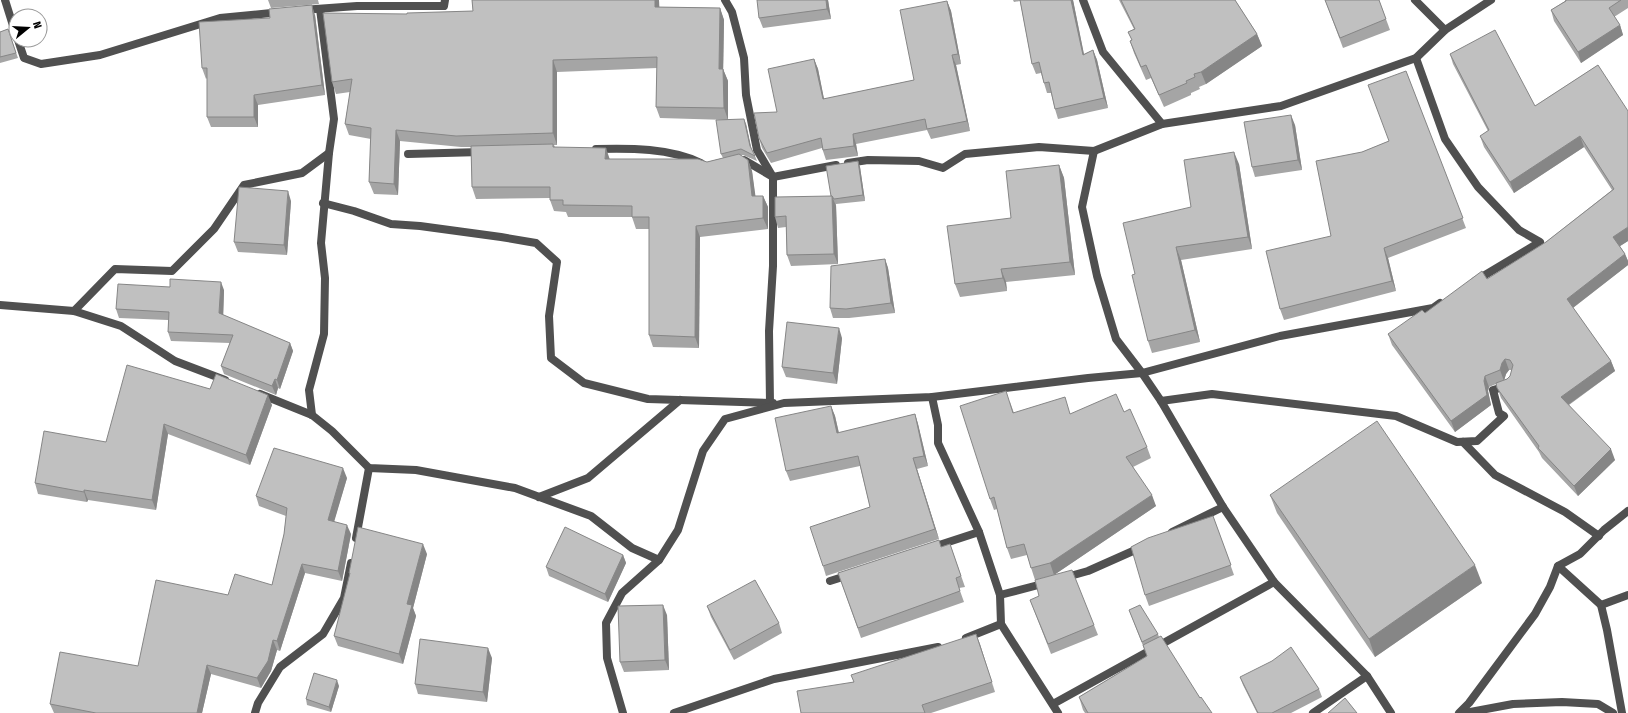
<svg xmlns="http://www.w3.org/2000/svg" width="1628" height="713" font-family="'Fira Sans Condensed',sans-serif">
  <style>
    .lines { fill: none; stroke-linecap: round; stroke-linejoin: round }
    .minor { stroke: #505050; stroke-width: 8 }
    .wall { fill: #a5a5a5; fill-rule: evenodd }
    .shaded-wall { fill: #868686 }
    .building { fill: #c0c0c0; stroke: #868686 }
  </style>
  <rect width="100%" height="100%" fill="#fff"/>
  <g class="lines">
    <g class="minor">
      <polyline points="5,0 16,35"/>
      <polyline points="725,0 732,12 744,58 746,95 757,150 773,177 773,266 769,331 770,403"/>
      <polyline points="1083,0 1103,52 1162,124"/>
      <polyline points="1415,0 1445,30"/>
      <polyline points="302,10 357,6 444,6 445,0"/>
      <polyline points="18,40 24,58 41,64 100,55 220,18 281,12"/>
      <polyline points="1416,58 1445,139 1478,187 1519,230 1540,242 1475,281"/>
      <path d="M 596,149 C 630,148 670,148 701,163"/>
      <polyline points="1094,151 1082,207 1097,276 1116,339 1142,373 1161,401 1223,507 1274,582 1367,676 1391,713"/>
      <polyline points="408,154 481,152"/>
      <polyline points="740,161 744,160 773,177 836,165"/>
      <polyline points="848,163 868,160 919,161 943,168 965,154 1039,147 1094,151 1162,124 1281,106 1416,58 1445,30 1491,0"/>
      <polyline points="323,203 354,211 391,224 420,226 501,237 536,243 557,262 549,316 551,358 584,383 648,399 773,403"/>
      <polyline points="0,305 74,311 121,326 175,361 225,380"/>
      <polyline points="74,311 115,269 172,271 214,229 244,185 302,173 329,153 334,119 320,9"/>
      <polyline points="260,394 312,415 332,431 369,468 416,470 515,488 591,516 632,548 659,560"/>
      <polyline points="932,397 938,425 938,443 979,532 1000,595 1001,624 1058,713"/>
      <polyline points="1161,401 1212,394 1396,416 1457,442 1477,441 1504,416 1499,413 1493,390 1507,386"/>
      <polyline points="312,415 309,390 324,334 325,278 321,243 329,153"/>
      <polyline points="1463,442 1495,475 1565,512 1599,536"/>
      <polyline points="539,497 588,478 680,400"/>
      <polyline points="1172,532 1223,507"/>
      <polyline points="356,538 369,468"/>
      <polyline points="930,548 979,532"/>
      <polyline points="1558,566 1601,605 1607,630 1622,713"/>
      <polyline points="1063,578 1088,571 1142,547"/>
      <polyline points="830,581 849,575"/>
      <polyline points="1000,595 1046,583"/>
      <polyline points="1601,605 1628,595"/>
      <polyline points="966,638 1001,624"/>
      <polyline points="1053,704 1274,582"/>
      <polyline points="255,713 258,703 280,667 323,634 344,598 351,563"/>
      <polyline points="623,713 607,658 606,623 622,593 659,560 678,530 703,451 725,419 784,403 932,397 1088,378 1142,373 1280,336 1433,308 1440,303"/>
      <polyline points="674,713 774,679 938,647"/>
      <polyline points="1313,713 1367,676"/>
      <polyline points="1459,713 1469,703 1535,614 1550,587 1558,566 1580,554 1604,530 1628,511"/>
      <polyline points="1465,713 1513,704 1562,702 1598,704 1613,713"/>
    </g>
  </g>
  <g class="wall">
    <polygon points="268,0 318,0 319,4 271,8"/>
    <polygon points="472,0 659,0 659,7 720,8 724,20 723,69 728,81 728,120 660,118 656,107 657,68 557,72 557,145 554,145 555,147 610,159 707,162 723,158 721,154 746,124 751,148 755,156 757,161 743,155 740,155 748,160 752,171 755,196 763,196 768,207 768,229 700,237 699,348 653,347 649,335 649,229 636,229 632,217 568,217 566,212 554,211 550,200 550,198 476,199 472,187 471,147 461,147 400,141 398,195 374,194 369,182 371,139 349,135 345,124 350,92 336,94 332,82 407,14 473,11"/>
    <polygon points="828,0 831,19 763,28 759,18"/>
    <polygon points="1013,0 1073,0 1084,54 1093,50 1097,60 1108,108 1058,119 1055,109 1051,93 1047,93 1041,73 1036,74 1032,64 1020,1 1014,2"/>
    <polygon points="1119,0 1235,0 1257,34 1262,46 1206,84 1199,87 1200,89 1191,93 1191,95 1164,107 1151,78 1146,80 1134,53 1130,41 1132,40 1128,32 1134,29"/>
    <polygon points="1325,0 1379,0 1390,30 1343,48"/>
    <polygon points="1565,0 1628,0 1628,8 1614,17 1620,25 1623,35 1581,63 1554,21 1551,10 1565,1"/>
    <polygon points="947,1 951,11 961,64 956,65 970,131 931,139 927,130 856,144 858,156 826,160 822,148 771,163 762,148 759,138 814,59 818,69 824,99 914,80"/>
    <polygon points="315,15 325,95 258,105 258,127 211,127 207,117 207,78 206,79 202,68"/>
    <polygon points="8,29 18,58 0,63 0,32"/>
    <path d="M 1450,54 L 1535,106 L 1598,65 L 1628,241 L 1620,246 L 1625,254 L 1628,261 L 1628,265 L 1573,308 L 1611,361 L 1615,371 L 1569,405 L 1615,460 L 1578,496 L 1542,458 L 1539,452 L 1501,398 L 1496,384 L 1489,387 L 1488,391 L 1491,405 L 1455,432 L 1392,345 L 1388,334 L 1425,313 L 1487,279 L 1546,242 L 1612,190 L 1584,147 L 1514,193 L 1484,147 L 1480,136 L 1488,131 L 1453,64 ZM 1509,370 L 1512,370 L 1510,376 L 1507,379 L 1504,380 L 1506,374 Z"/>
    <polygon points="1406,71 1466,228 1388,258 1396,291 1284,320 1280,309 1331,236 1362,152 1389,141"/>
    <polygon points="1295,125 1302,170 1255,177 1252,167"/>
    <polygon points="858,161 860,167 865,201 836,204 838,264 791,266 787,255 786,227 778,228 775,217 831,196"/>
    <polygon points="1239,164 1252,249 1181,260 1200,342 1152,353 1148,341 1135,274 1191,207"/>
    <polygon points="1059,165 1064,178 1075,275 1006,282 1007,291 960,297 955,284 1011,218"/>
    <polygon points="291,201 287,255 238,252 234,242"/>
    <polygon points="885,259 888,268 895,313 849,318 833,318 830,308"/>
    <polygon points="224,290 223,315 290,343 293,351 280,389 278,388 276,395 224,374 221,366 230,343 171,341 168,332 168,320 119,318 116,309"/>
    <polygon points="842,338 837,384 786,377 782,367"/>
    <polygon points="210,389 272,405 250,465 168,434 156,510 88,500 87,502 38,494 35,483 106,442"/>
    <polygon points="1010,402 1014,413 1071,414 1124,412 1147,447 1151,458 1133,467 1156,506 1054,575 1035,580 1027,555 1011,559 1007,548 997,509 994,510 990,499"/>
    <polygon points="831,406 835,416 839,433 915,414 918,424 928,466 917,469 939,539 826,576 823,566 870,507 860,466 790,481 786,471"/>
    <polygon points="347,478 334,521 351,534 342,581 305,573 280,651 277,650 271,671 261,688 211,674 202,713 54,713 50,704 138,666 228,595 272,585 284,534 286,516 259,506 256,496"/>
    <polygon points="1270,495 1482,583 1375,657 1277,513"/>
    <polygon points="1213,516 1234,575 1149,606 1145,595"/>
    <polygon points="939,540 941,547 950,544 965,587 959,588 964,602 861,638 838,573"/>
    <polygon points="427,554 413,608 416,616 403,664 338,646 334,636 350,576 349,573"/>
    <polygon points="623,555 626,563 608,602 549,576 546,567"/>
    <polygon points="1030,600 1094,625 1098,635 1051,654"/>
    <polygon points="707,606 779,623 782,633 734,660 711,617"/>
    <polygon points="1129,610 1158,634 1159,637 1200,698 1212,713 1085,713 1083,710 1079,697 1147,656"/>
    <polygon points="667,615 669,670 624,672 620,662"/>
    <polygon points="976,634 995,692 931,713 801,713 853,682"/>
    <polygon points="492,658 487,702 418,694 415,684"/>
    <polygon points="1240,677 1319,689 1322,697 1291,713 1257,713 1243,685"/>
    <polygon points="339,686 331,712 307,705 306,699"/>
  </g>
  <g class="shaded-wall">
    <polygon points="655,0 659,0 660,19 655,7"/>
    <polygon points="826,0 828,0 831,19 827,9"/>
    <polygon points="1071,0 1073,0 1086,65 1083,55"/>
    <polygon points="947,1 951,11 961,64 958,54"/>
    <polygon points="312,5 315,15 325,95 322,85"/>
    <polygon points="720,8 724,20 723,81 719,69"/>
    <polygon points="1620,25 1623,35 1581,63 1578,52"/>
    <polygon points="1257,34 1262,46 1206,84 1201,72"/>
    <polygon points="1093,50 1097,60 1108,108 1104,98"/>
    <polygon points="952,55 956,65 970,131 967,121"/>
    <polygon points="814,59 818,69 826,109 823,99"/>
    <polygon points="553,60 557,72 557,145 553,133"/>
    <polygon points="723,69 728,81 728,120 724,108"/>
    <polygon points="254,95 258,105 258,127 254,117"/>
    <polygon points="1291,115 1295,125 1302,170 1298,160"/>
    <polygon points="744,119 746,124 752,151 750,146"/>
    <polygon points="396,130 400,141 398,195 394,184"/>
    <polygon points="853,134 856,144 858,156 854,146"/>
    <polygon points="1580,136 1584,147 1514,193 1510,182"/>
    <polygon points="606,148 610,160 605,159"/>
    <polygon points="1234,152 1239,164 1252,249 1248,237"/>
    <polygon points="748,160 752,171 757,207 752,196"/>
    <polygon points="858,161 860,167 865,201 863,195"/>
    <polygon points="1059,165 1064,178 1075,275 1070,262"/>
    <polygon points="288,191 291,201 287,255 284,245"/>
    <polygon points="763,196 768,207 768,229 763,218"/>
    <polygon points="832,196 836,206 838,264 834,254"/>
    <polygon points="696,226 700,237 699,348 695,337"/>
    <polygon points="1628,227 1628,241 1617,248 1613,237"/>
    <polygon points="1176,247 1181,260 1200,342 1195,330"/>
    <polygon points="1384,248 1388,258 1396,291 1392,281"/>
    <polygon points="1625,254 1628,261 1628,265 1570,310 1567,299"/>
    <polygon points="885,259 888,268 895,313 891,303"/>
    <polygon points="1001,269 1006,282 1007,291 1003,278"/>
    <polygon points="221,282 224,290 223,322 219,313"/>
    <polygon points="839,328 842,338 837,384 833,373"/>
    <polygon points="290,343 293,351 280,389 277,380"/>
    <polygon points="1505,359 1509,370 1506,374 1504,381 1500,370 1502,363"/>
    <polygon points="1611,361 1615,371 1565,407 1561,397"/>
    <polygon points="1485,376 1489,387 1488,391 1491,405 1455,432 1451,421 1484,381"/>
    <polygon points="275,379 278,388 276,395 272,386"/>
    <polygon points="268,395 272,405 250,465 246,455"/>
    <polygon points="831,406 835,416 841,443 837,433"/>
    <polygon points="915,414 918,424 928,466 924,456"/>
    <polygon points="164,424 168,434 156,510 152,500"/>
    <polygon points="1611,449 1615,460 1578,496 1574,486"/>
    <polygon points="913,458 917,469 939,539 935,529"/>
    <polygon points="343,468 347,478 332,529 328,520"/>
    <polygon points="84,490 88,500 87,502 84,492"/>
    <polygon points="1152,495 1156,506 1054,575 1050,563"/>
    <polygon points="347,525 351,534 342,581 338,571"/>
    <polygon points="423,544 427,554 413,608 416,616 403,664 399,654 407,604"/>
    <polygon points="623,555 626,563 608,602 605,594"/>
    <polygon points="302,564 305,573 280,651 277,641"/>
    <polygon points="1475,565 1482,583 1375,657 1369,639"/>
    <polygon points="663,605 667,615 669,670 665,660"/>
    <polygon points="976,634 980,644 995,692 992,682"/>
    <polygon points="273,640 277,650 271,671 261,688 257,678"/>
    <polygon points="488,648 492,658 487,702 483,692"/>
    <polygon points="207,665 211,674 202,713 197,713"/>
    <polygon points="337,680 339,686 331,712 329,707"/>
  </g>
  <g class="building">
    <polygon points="472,0 655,0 655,7 720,8 719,69 723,69 724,108 656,107 657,57 553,60 553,133 456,136 396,130 394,184 369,182 371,128 345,124 352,79 332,82 323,13 407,14 407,13 473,11"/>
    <polygon points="757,0 826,0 827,9 759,18"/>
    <polygon points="1020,0 1071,0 1083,55 1093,50 1104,98 1055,109 1049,82 1044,83 1039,62 1032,64"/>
    <polygon points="1121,0 1235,0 1257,34 1201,72 1194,74 1195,77 1186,81 1187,83 1159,95 1146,65 1141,67 1130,41 1132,40 1128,32 1135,29"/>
    <polygon points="1325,0 1379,0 1386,19 1340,38"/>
    <polygon points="1566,0 1621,0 1609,8 1620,25 1578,52 1551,10 1566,1"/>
    <polygon points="947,1 958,54 952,55 967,121 927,129 925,119 853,134 854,146 823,150 821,138 767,153 759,138 754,113 777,112 768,69 814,59 823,99 914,80 900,10"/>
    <polygon points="312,5 322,85 254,95 254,117 207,117 207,68 202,68 199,22 270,18 269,9"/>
    <polygon points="8,29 16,53 0,57 0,32"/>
    <polygon points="1495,30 1535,106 1598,65 1628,111 1628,227 1613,237 1625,254 1567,299 1611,361 1561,397 1611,449 1574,486 1538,448 1539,446 1497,388 1496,383 1507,379 1510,376 1513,365 1510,360 1505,359 1502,363 1500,370 1485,376 1484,381 1487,395 1451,421 1388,334 1422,310 1425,313 1482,271 1487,279 1546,242 1614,189 1580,136 1510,182 1480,136 1489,130 1450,54"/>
    <polygon points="1406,71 1463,218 1384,248 1392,281 1280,309 1266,251 1331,236 1316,161 1362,152 1389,141 1368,85"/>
    <polygon points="1291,115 1298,160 1252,167 1244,122"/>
    <polygon points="744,119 750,146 755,156 741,149 721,154 716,120"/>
    <polygon points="553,144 553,147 606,148 605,159 698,159 707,162 739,154 748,160 752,196 763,196 763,218 696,226 695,337 649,335 649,217 632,217 632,206 563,205 563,200 550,200 550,187 472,187 471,146"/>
    <polygon points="1234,152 1248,237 1176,247 1195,330 1148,341 1132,275 1135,274 1123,223 1191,207 1184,160"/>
    <polygon points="858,161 863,195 834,199 832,196 831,196 826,166"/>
    <polygon points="1059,165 1070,262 1001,269 1003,278 955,284 947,226 1011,218 1006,171"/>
    <polygon points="239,187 288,191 284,245 234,242"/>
    <polygon points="832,196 834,254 787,255 786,216 775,217 775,197"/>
    <polygon points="885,259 891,303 846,309 830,308 831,266"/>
    <polygon points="170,279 221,282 219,313 290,343 277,380 275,379 272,386 221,366 233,335 168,332 169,312 116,309 118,284 170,287"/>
    <polygon points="787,322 839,328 833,373 782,367"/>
    <polygon points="127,365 210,389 216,374 268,395 246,455 164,424 152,500 84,490 84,492 35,483 44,431 106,442"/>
    <polygon points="1006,391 1013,413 1065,397 1070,414 1116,394 1124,412 1130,409 1147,447 1126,457 1152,495 1050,563 1031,568 1024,544 1007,548 994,497 990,499 960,406"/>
    <polygon points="831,406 837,433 915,414 924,456 913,458 935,529 823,566 810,527 870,507 858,456 786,471 775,418"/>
    <polygon points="1377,421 1475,565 1369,639 1270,495"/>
    <polygon points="274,448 343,468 328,520 347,525 338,571 302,564 277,641 273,640 268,661 257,678 207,665 197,713 96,713 50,704 60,652 138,666 156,580 228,595 235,574 272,585 284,534 287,508 256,496"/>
    <polygon points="1213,516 1231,565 1145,595 1131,547 1148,538"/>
    <polygon points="358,527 423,544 407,604 412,605 399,654 334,636 350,573 349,573"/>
    <polygon points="565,527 623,555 605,594 546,567"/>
    <polygon points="939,540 941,547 950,544 961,576 956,578 960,591 858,628 838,573"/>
    <polygon points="1072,570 1094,625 1048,644 1030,600 1039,596 1035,580"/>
    <polygon points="755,580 779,623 730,650 707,606"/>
    <polygon points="663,605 665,660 620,662 618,606"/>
    <polygon points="1140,605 1158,634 1142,642 1129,610"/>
    <polygon points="976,634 992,682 922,705 925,713 801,713 797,691 854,682 851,675"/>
    <polygon points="1161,636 1200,698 1201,697 1212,713 1088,713 1079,697 1147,656 1143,645"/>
    <polygon points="420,639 488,648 483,692 415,684"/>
    <polygon points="1291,647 1319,689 1272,713 1258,713 1240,677 1272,661"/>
    <polygon points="314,673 337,680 329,707 306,699"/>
    <polygon points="1345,698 1357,713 1328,713"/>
  </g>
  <g transform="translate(28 28) rotate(72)"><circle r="19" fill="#ffffff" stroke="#999999"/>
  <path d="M0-3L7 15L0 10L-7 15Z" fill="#000000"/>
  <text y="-6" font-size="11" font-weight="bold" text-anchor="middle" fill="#000000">N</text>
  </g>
</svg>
